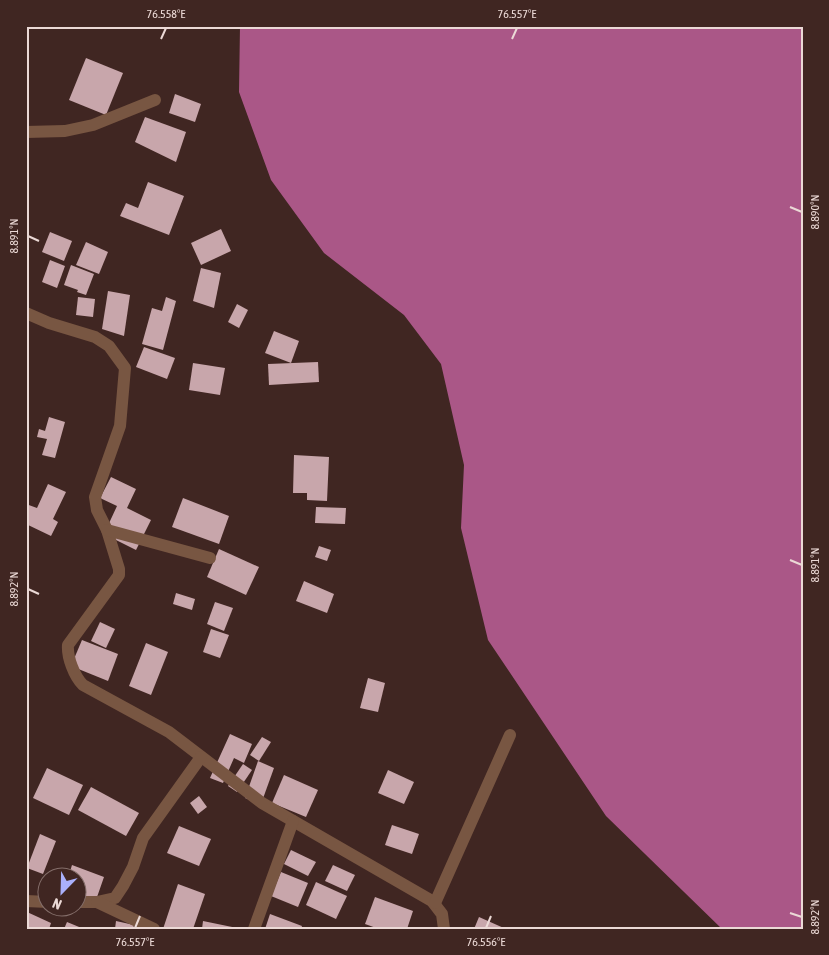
<svg xmlns="http://www.w3.org/2000/svg" width="829" height="955" font-family="'Asap Condensed',sans-serif">
  <style>
    .water { fill: #aa5787 }
    .building { fill: #c8a6ab }
    .lines { fill: none; stroke-linecap: round; stroke-linejoin: round }
    .minor { stroke: #785642; stroke-width: 12 }
    .ticks { fill: none; stroke: #ebd9d6; stroke-width: 2 }
    .neatline { fill: none; stroke: #ebd9d6; stroke-width: 2 }
    .ticks-label { font-size: 12px; text-anchor: middle; fill: #ebd9d6 }
  </style>
  <rect width="100%" height="100%" fill="#402622"/>
  <polygon class="water" points="240,26 803,26 803,929 722,929 606,816 488,640 461,528 464,465 441,364 404,315 324,253 271,180 239,92"/>
  <g class="building">
    <polygon points="86,58 123,73 106,115 69,100"/>
    <polygon points="175,94 201,104 195,122 169,113"/>
    <polygon points="145,117 186,132 176,162 135,142"/>
    <polygon points="148,182 184,196 169,235 120,216 126,203 138,208"/>
    <polygon points="221,229 231,251 201,265 191,243"/>
    <polygon points="50,232 72,241 64,261 42,252"/>
    <polygon points="86,242 108,252 99,274 76,265"/>
    <polygon points="50,260 65,266 57,288 42,282"/>
    <polygon points="71,265 94,274 86,295 77,292 78,290 64,285"/>
    <polygon points="201,268 221,273 214,308 193,301"/>
    <polygon points="108,291 130,295 124,336 102,329"/>
    <polygon points="78,297 95,299 93,317 76,315"/>
    <polygon points="166,297 176,301 163,350 142,344 152,308 162,311"/>
    <polygon points="237,304 248,310 239,328 228,322"/>
    <polygon points="274,331 299,341 291,363 265,353"/>
    <polygon points="144,347 175,358 167,379 136,367"/>
    <polygon points="318,362 319,382 269,385 268,364"/>
    <polygon points="193,363 225,368 220,395 189,390"/>
    <polygon points="49,417 65,422 55,458 42,455 47,439 37,437 39,429 45,431"/>
    <polygon points="294,455 329,457 327,501 307,500 307,493 293,493"/>
    <polygon points="111,477 136,489 127,508 151,520 136,550 104,534 117,506 100,498"/>
    <polygon points="48,484 66,492 53,519 58,522 51,536 26,524 26,504 37,508"/>
    <polygon points="183,498 229,516 219,544 172,527"/>
    <polygon points="316,507 346,508 345,524 315,523"/>
    <polygon points="319,546 331,550 327,561 315,557"/>
    <polygon points="219,549 259,567 246,595 207,577"/>
    <polygon points="304,581 334,594 327,613 296,601"/>
    <polygon points="176,593 195,599 192,610 173,604"/>
    <polygon points="215,602 233,608 224,631 207,624"/>
    <polygon points="100,622 115,629 106,648 91,641"/>
    <polygon points="211,629 229,635 220,658 203,652"/>
    <polygon points="82,640 118,654 108,681 71,666"/>
    <polygon points="146,643 168,652 151,695 129,686"/>
    <polygon points="368,678 385,683 378,712 360,708"/>
    <polygon points="230,734 252,744 244,763 234,758 223,783 210,778"/>
    <polygon points="262,737 271,742 259,761 250,755"/>
    <polygon points="258,761 274,768 261,804 245,798"/>
    <polygon points="243,764 252,770 237,792 228,786"/>
    <polygon points="47,768 83,785 69,815 33,798"/>
    <polygon points="388,770 414,782 404,804 378,793"/>
    <polygon points="284,775 318,790 306,817 272,803"/>
    <polygon points="91,787 139,813 126,836 78,810"/>
    <polygon points="199,796 207,807 198,814 190,803"/>
    <polygon points="392,825 419,834 412,854 385,845"/>
    <polygon points="179,826 211,839 199,866 167,853"/>
    <polygon points="40,834 56,841 43,874 27,868"/>
    <polygon points="291,850 316,862 308,876 284,864"/>
    <polygon points="72,865 104,877 96,900 83,895 78,910 72,908 78,908 78,878 68,878"/>
    <polygon points="333,865 355,875 347,891 325,881"/>
    <polygon points="281,872 308,883 298,907 271,896"/>
    <polygon points="316,882 347,896 336,919 306,905"/>
    <polygon points="178,884 205,894 193,929 163,929"/>
    <polygon points="375,897 413,911 407,929 379,929 365,924"/>
    <polygon points="27,912 51,923 49,929 26,929"/>
    <polygon points="270,914 302,926 301,929 265,929"/>
    <polygon points="479,917 506,929 474,929"/>
    <polygon points="116,921 134,925 133,929 115,929"/>
    <polygon points="203,921 237,928 236,929 202,929"/>
    <polygon points="67,922 84,929 64,929"/>
  </g>
  <g class="lines">
    <g class="minor">
      <polyline points="26,132 65,131 93,125 155,100"/>
      <path d="M 26,313 L 49,323 L 95,337 L 109,346 L 125,368 L 120,426 L 95,497 L 97,510 L 107,530 L 119,569 L 119,575 L 68,645 C 67,657 74,676 83,685 L 169,732 L 262,803 L 432,901 L 442,914 L 444,929"/>
      <polyline points="107,530 210,558"/>
      <polyline points="26,901 48,902"/>
      <polyline points="78,902 97,902 115,898 123,886 133,867 143,838 201,757"/>
      <polyline points="97,902 154,929"/>
      <polyline points="435,903 510,735"/>
      <polyline points="254,929 293,821"/>
    </g>
  </g>
  <path class="ticks" d="M 161,39 L 166,28M 512,39 L 517,28M 790,207 L 802,212M 28,236 L 39,241M 790,560 L 802,565M 28,589 L 39,594M 790,913 L 802,917M 135,928 L 140,916M 486,928 L 491,916"/>
  <rect width="829" height="955" fill="none" stroke="#402622" stroke-width="55"/>
  <g transform="translate(62 892) rotate(203)"><circle r="24" fill="#402622" stroke="#846e6a"/>
  <path d="M0-4L9 19L0 12L-9 19Z" fill="#aab0fb"/>
  <text y="-8" font-size="14" font-weight="bold" text-anchor="middle" fill="#ebd9d6">N</text>
  </g>
  <rect x="28" y="28" width="774" height="900" class="neatline"/>
  <g class="ticks-label">
    <text x="166" y="18">76.558°E</text>
    <text x="517" y="18">76.557°E</text>
    <text transform="translate(815 212) rotate(-90)" y="4">8.890°N</text>
    <text transform="translate(14 236) rotate(-90)" y="4">8.891°N</text>
    <text transform="translate(815 565) rotate(-90)" y="4">8.891°N</text>
    <text transform="translate(14 589) rotate(-90)" y="4">8.892°N</text>
    <text transform="translate(815 917) rotate(-90)" y="4">8.892°N</text>
    <text x="135" y="946">76.557°E</text>
    <text x="486" y="946">76.556°E</text>
  </g>
</svg>
